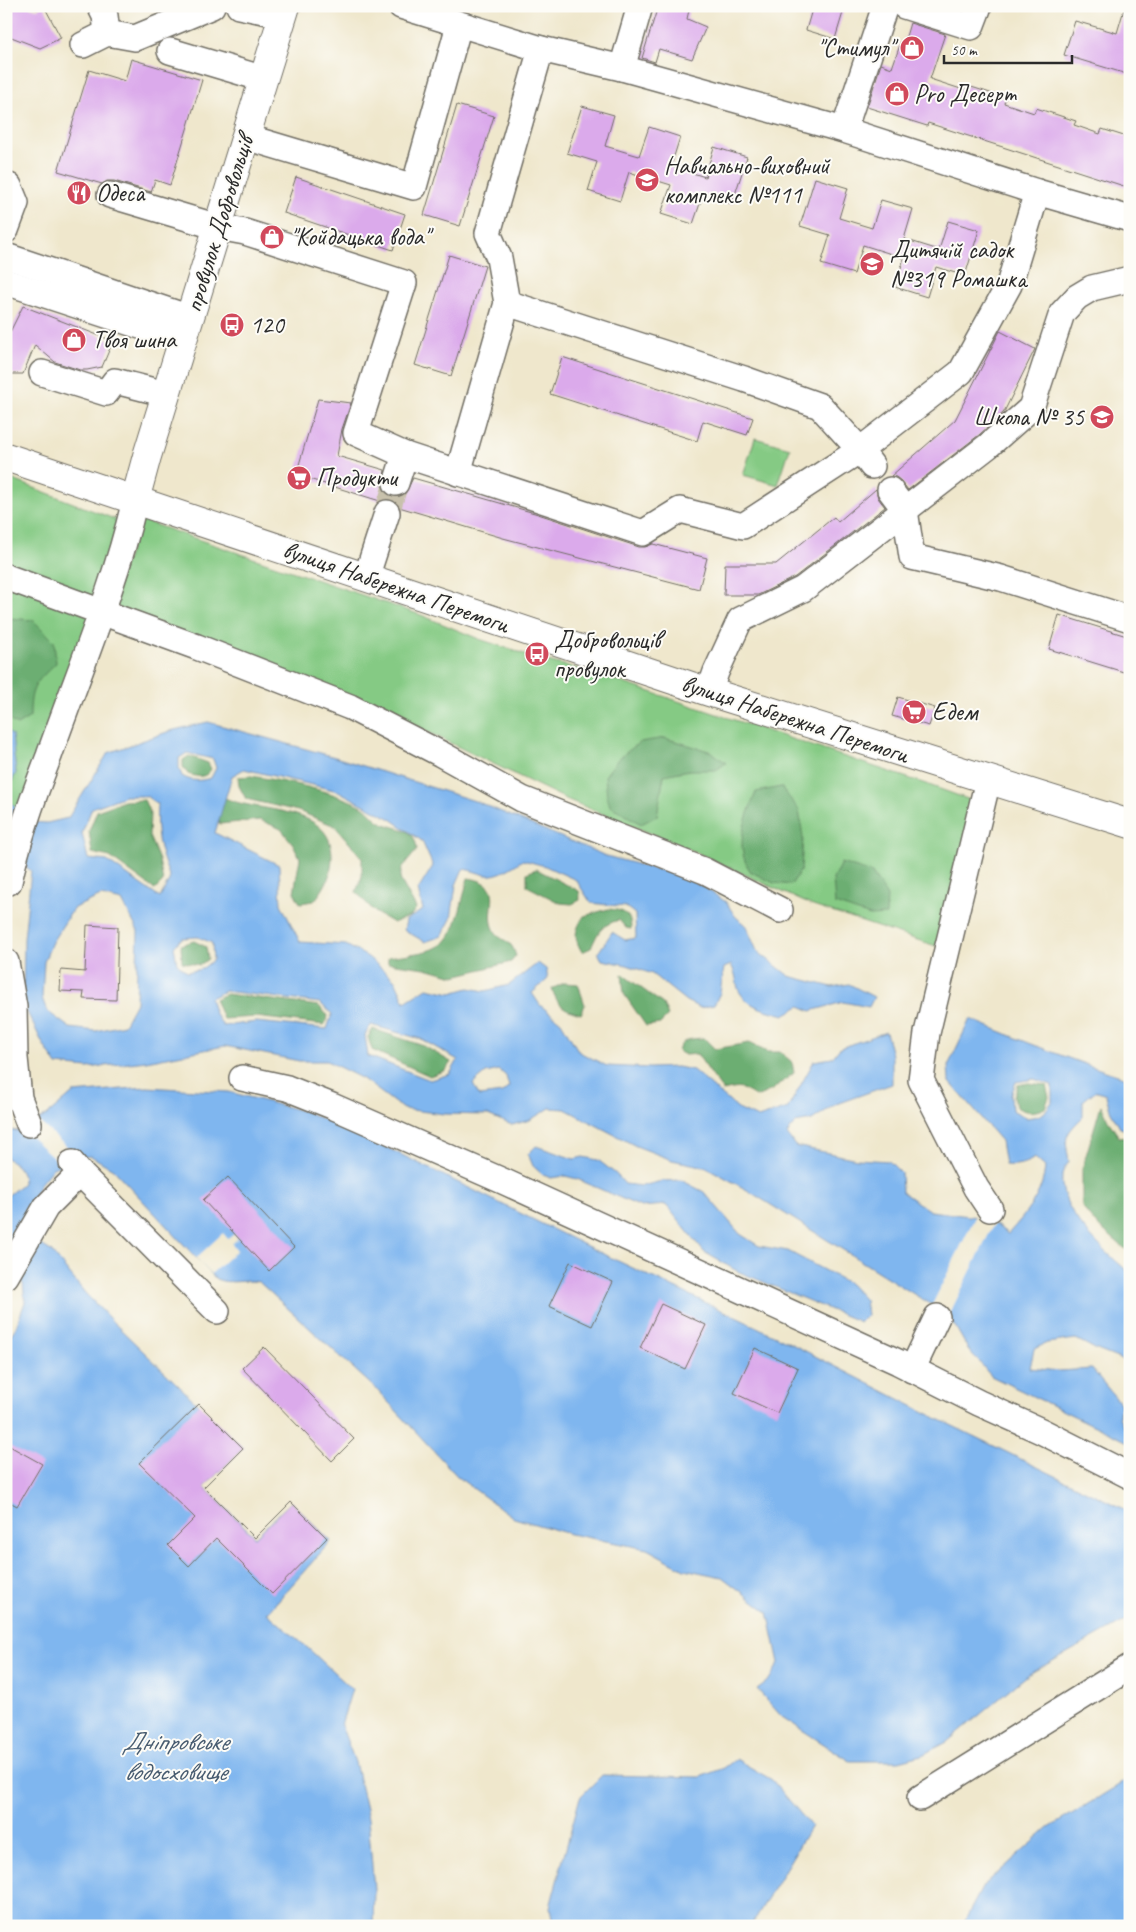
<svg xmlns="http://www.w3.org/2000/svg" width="1136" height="1932" font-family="Caveat,sans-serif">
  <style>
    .green { fill: #85ca84; stroke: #587a58; fill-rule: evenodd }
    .forest { fill: #6cae72; stroke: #4c6c4e }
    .water { fill: #7fb6ef; stroke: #55708d; fill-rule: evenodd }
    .pier { fill: #efe7cc }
    .building { fill: #dbaaeb }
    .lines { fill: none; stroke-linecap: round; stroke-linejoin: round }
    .minor-tunnel { stroke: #c8c1ac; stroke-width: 25; stroke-dasharray: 25 12; stroke-linecap: butt }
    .minor-casing { stroke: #706d63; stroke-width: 28 }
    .major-casing { stroke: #706d63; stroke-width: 30 }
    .minor { stroke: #fff; stroke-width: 25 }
    .major { stroke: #fff; stroke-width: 28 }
    .labels { text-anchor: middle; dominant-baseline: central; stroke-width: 4; stroke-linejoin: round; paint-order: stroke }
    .poi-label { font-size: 25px; fill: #2b2b2b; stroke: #fdfcf7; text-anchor: start }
    .street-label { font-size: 25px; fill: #2b2b2b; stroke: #fdfcf7 }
    .water-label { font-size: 26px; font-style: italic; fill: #485c70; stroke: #fdfcf7 }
  </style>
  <rect width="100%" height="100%" fill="#fdfcf7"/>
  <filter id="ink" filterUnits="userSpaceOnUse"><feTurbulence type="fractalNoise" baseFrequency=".02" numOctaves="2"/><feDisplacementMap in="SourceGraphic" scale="10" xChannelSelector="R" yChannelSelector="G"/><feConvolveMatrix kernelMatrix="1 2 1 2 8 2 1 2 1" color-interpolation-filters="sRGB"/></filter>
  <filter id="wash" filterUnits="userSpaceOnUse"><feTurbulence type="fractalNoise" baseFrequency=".0096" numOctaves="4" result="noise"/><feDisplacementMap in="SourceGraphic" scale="20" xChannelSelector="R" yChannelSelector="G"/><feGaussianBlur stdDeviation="1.12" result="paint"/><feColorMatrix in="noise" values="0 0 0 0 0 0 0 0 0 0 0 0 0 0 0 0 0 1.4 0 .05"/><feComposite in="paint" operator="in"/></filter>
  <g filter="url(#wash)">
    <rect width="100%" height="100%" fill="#efe7cc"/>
    <g class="green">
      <polygon points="755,438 790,448 778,485 743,475"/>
      <polygon points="6,477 130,525 26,819 6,798 6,793 16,773 12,736 6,731"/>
      <path d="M 141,520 L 421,615 L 479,639 L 540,659 L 594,673 L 926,784 L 976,802 L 936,946 L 813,906 L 689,849 L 566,799 L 413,725 L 216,644 L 125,613 L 111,601 ZM 665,738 L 689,770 L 664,774 L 660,794 Z"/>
    </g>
    <g class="forest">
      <path d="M 6,618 L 33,620 L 54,641 L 56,663 C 35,683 30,687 30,717 L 17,725 L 6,718 Z"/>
      <polygon points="665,738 712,752 726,763 716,770 689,770 664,775 657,816 641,824 610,806 607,796 605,776 618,759 640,742"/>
      <path d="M 189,756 L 208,763 L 211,769 C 205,779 198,777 188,774 L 183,767 L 183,760 Z"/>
      <path d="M 251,776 C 288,782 326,789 360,805 C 368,808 373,818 381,822 C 397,831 415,825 417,850 L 402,868 L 400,879 L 416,908 L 411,916 L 393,923 L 376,913 L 356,892 L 362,876 L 362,858 L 335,826 L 298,811 L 246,799 L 239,786 L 238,777 Z"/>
      <path d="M 781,787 L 799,810 L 803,838 L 801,870 L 791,885 L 774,883 L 751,872 C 733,847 746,818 756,792 Z"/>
      <path d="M 223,797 C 255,814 332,803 332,856 C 332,874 326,887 314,901 L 300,903 L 294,892 L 300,858 L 293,844 L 281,829 L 260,820 L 220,824 L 217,810 Z"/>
      <polygon points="144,800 150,813 149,836 159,860 163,882 155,890 110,857 92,853 89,831 97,811 124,801"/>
      <polygon points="841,863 872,873 887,896 886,915 870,916 835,904 833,879"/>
      <polygon points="536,869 579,891 580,900 572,904 560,903 527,886 527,873"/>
      <path d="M 468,878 C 509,884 484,908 494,929 C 499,940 504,938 511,945 C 513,947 515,953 516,956 L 511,962 L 454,976 L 425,968 L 388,963 L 388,957 C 405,954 427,954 441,945 C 457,936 463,895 468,878 Z"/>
      <path d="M 608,909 C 623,910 631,913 631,929 L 626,928 L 619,920 C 601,925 598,932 591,948 L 582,952 C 573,937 575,930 584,916 Z"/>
      <polygon points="194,941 206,947 208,959 200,965 182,962 181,945"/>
      <polygon points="622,974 663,1004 668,1016 660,1024 646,1026 624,994"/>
      <path d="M 564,983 L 578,984 L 585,1005 L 581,1014 C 563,1009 558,1006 552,989 Z"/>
      <polygon points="226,994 319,1006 328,1016 324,1025 256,1017 223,1019 215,999"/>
      <polygon points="373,1029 424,1046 451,1062 446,1070 430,1076 372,1050 368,1037"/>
      <path d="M 704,1038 L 715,1049 L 749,1043 L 767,1052 L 780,1052 L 792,1062 L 794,1073 L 772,1090 L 756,1097 C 742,1087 740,1087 723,1091 L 697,1054 L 685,1055 L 678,1051 C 682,1038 692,1039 704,1038 Z"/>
      <path d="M 1028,1083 L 1046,1085 L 1049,1097 L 1045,1108 C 1033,1113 1027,1113 1016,1107 L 1014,1096 L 1018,1085 Z"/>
      <polygon points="1101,1105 1109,1122 1119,1137 1130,1136 1130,1253 1095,1223 1082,1207 1082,1169"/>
    </g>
    <g class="water">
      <path d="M 208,722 L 335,757 L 478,802 L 606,856 L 674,874 L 704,887 L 726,902 L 735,916 L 746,926 L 757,951 L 789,976 L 832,987 L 849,984 L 874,997 L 869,1007 L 843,1002 L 811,1011 L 800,1006 L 784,1015 C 767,1010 749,1008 739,991 C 736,985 737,975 731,965 L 724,968 L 720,993 L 714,1005 L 700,1008 L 686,1001 L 652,974 L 627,965 L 602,960 L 598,953 L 612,932 L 625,940 L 636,938 L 635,914 L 626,907 L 591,903 L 576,880 L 545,866 L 523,860 C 513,866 499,877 486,875 C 478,873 471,870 463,869 L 456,885 L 451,919 L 442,936 L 425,942 L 404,930 L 406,920 L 423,910 L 418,890 L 433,866 L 422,841 L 391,819 L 338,791 L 244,769 L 232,776 L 215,833 L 279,865 L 281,904 L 300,942 L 346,945 L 368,957 L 395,980 L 405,1002 L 427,988 L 451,993 L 469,988 L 485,991 L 509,985 L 538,963 L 546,969 L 548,979 L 532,993 L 540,1005 L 561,1022 L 579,1052 L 607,1066 L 650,1068 L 677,1067 L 693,1070 L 738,1109 L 758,1118 L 788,1108 L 814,1061 L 832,1058 L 840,1048 L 886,1032 L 892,1055 L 892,1084 L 836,1104 L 812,1120 L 795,1123 L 787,1134 L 795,1146 L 857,1159 L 889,1161 L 901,1173 L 902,1192 L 930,1211 L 977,1217 L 995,1224 L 1008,1234 C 1025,1215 1043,1194 1045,1167 L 1035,1158 C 1025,1164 1017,1166 1005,1165 L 1001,1141 L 949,1081 L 948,1066 L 970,1019 C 1023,1041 1075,1062 1130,1079 L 1130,1131 L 1120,1128 L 1110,1110 L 1106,1095 L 1095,1091 L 1083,1101 L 1083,1117 C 1063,1136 1065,1137 1069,1162 C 1066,1166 1062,1171 1062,1176 C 1058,1211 1105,1252 1130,1273 L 1130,1363 L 1097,1350 L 1076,1339 L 1047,1343 L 1034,1349 L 1030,1368 L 1058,1371 L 1092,1369 L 1120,1403 L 1119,1417 L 1125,1429 L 1130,1429 L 1130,1443 L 991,1376 L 968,1349 L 955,1326 L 933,1306 L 747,1190 L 706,1167 L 672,1160 L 636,1146 L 565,1109 L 550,1108 L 530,1120 L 512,1125 L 488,1115 L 444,1114 L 403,1109 L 363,1079 L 327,1061 L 299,1061 L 225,1046 L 146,1061 L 88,1068 L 57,1065 L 44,1046 L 23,1004 L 24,939 L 31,871 L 23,864 L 6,857 L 6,798 L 30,822 L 47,823 L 68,818 L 108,753 L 170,731 ZM 187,753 L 213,759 L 216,768 L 211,778 C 200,781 192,782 182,776 L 179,768 L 179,758 ZM 125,796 L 146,796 L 157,804 C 155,836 159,849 170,878 L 160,898 L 107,861 L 88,859 L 82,833 L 92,808 ZM 101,896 L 122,901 L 138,931 L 136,1003 L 124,1025 L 96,1031 L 70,1028 L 47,1011 L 42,998 L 44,962 L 52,942 L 74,908 ZM 198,937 L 212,943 L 213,960 L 202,969 L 187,972 L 177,963 L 174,947 L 182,938 ZM 225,991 L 320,1003 L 332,1014 L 327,1029 L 256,1022 L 223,1026 L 214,1012 L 210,998 ZM 371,1025 L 421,1039 L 458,1060 L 450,1074 L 430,1080 L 368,1056 L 365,1035 ZM 499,1070 L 506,1076 L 509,1087 L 502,1093 L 479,1096 L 473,1084 L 486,1073 ZM 1034,1079 L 1052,1085 L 1052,1102 L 1044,1113 L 1038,1116 L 1027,1118 L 1012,1110 L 1011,1095 L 1016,1082 Z"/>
      <polygon points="6,731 12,735 16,773 6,793"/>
      <path d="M 147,1087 L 229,1092 L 307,1112 L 396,1152 L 599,1252 L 782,1339 L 932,1416 L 1130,1512 L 1130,1618 L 1029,1674 L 947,1742 L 922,1755 L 899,1761 L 850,1761 L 782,1717 L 757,1689 L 769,1680 L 779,1663 L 768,1612 L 722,1577 L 684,1569 L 647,1549 L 570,1534 L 514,1518 L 459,1478 L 377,1390 L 259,1282 C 244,1279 230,1285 216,1279 L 113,1169 L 91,1156 L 82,1157 L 53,1168 L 40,1184 L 25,1217 L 21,1232 L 51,1251 L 85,1293 L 113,1322 L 243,1448 L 204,1487 L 255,1537 L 291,1502 L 331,1541 L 267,1613 L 310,1650 L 352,1689 L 341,1725 L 355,1762 L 368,1818 L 374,1889 L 373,1926 L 6,1926 L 6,1342 L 16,1327 L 25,1302 L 23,1283 L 6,1274 L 6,1197 L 23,1183 C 23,1169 18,1165 6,1158 L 6,1130 L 22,1131 L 51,1112 L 73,1093 Z"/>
      <polygon points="536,1146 574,1159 583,1157 598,1160 616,1174 625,1184 642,1186 662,1181 681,1180 704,1192 740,1234 759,1246 788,1251 850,1284 865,1300 867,1315 860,1322 737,1271 704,1252 666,1205 641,1207 577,1179 565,1176 551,1178 543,1175 533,1166 528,1154"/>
      <polygon points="736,1759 772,1780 811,1826 751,1926 553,1926 550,1907 580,1797 602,1775 700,1777 724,1768"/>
      <polygon points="1130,1778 1130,1926 962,1926 983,1886 1049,1828"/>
    </g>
    <g class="pier">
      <polygon points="36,1119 78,1157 64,1167 23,1130"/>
      <polygon points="976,1215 995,1222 946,1321 931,1307"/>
      <polygon points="223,1233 228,1239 234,1234 238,1238 232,1244 237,1250 211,1274 196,1258"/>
    </g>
    <g id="blocks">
      <g class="building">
        <polygon points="6,6 27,6 37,9 44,6 61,38 40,48 6,35"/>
        <polygon points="658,6 679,6 689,10 687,19 706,27 692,59 659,49 655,62 642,58"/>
        <polygon points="813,6 845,6 835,39 806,30"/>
        <polygon points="1125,6 1130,6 1130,75 1064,55 1075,21 1117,33"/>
        <polygon points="910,23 945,34 930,79 964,90 965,85 1006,98 1004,103 1034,113 1036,108 1076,121 1074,125 1100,134 1102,129 1130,138 1130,188 928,123 927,126 867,107 881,64 892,68 901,42 904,43"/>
        <polygon points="131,59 202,80 170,185 155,180 151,192 114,181 107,181 102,184 58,171 89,70 125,81"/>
        <polygon points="457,105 494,116 460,226 424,215"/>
        <polygon points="582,106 614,115 605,146 639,156 649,127 680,137 671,166 705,177 714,147 747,157 732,204 703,195 693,224 661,214 671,185 629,172 620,201 588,191 597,162 567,153"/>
        <polygon points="296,177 405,214 393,250 284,213"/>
        <polygon points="815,178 848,188 839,218 872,228 881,200 913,209 904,239 939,250 948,221 979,230 965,276 936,267 927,297 895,287 904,258 863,245 854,274 821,264 830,235 800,226"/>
        <polygon points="449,255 485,266 451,376 415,365"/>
        <polygon points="23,306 113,341 102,367 87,370 80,370 55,362 35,345 23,374 6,374 6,340"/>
        <polygon points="1000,331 1035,349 1004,412 979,435 908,490 901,481 896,477 891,476 955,420"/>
        <polygon points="562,357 753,418 747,435 703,421 697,441 550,394"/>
        <polygon points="318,399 351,403 342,429 337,456 385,470 382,486 386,493 391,496 399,497 405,494 413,478 538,514 639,547 645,547 653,544 707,558 699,589 503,538 399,507 391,499 380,501 296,475"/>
        <polygon points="876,489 878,498 885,507 795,577 758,595 724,595 725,564 776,564 834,517 838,522"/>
        <polygon points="1059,615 1130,637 1130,674 1049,649"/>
        <polygon points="898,697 935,708 929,726 892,716"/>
        <polygon points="87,925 118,927 116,1000 83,999 84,992 60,991 61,970 85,972"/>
        <polygon points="228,1177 294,1247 269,1271 203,1200"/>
        <polygon points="570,1262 613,1282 592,1326 549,1306"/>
        <polygon points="661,1304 706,1325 685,1369 640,1348"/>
        <polygon points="264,1347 354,1439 332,1461 242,1368"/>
        <polygon points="755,1348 798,1368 777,1413 734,1393"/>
        <polygon points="199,1404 243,1448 204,1487 255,1538 291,1502 327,1538 272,1594 216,1538 189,1566 168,1545 195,1518 139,1463"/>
        <polygon points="6,1444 42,1464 17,1506 6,1500"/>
      </g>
    </g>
  </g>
  <g filter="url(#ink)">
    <use href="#blocks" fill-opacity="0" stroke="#706d63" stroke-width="1"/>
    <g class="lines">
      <polyline class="minor-tunnel" points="387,513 396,483"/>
      <defs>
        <g id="minor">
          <polyline points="100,6 105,16 107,33"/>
          <polyline points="239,6 283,15"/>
          <polyline points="401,6 541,49 622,68 844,130 1037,192 1130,219"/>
          <polyline points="904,6 971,27 979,6"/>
          <polyline points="83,45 107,33 135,38 212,6"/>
          <polyline points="170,51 264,79"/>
          <polyline points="622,68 640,6"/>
          <polyline points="844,130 885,6"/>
          <polyline points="246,137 414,187 459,25"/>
          <polyline points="6,185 9,186 16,203 6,230"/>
          <polyline points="110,195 218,227 245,232 404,283 356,433 405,455 643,533 680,510 743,526 860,450 872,466"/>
          <polyline points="6,256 190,318"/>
          <polyline points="6,282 183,340"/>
          <polyline points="507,303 744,379 820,406 860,450 961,372 1009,285 1037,192"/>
          <polyline points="42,373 106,393 115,381 166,394"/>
          <polyline points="458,473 507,303 499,258 488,233 541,49"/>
          <polyline points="396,483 405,455"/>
          <polyline points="890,490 905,510 912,557 1001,578 1130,619"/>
          <polyline points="6,577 197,647 350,707 441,754 522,799 705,871 780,910"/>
          <polyline points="366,578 387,513"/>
          <polyline points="709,692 716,672 740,620 803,589 988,446 1031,408 1062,313 1077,297 1092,288 1130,279"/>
          <polyline points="988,780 927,1033 921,1080 976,1188 990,1209"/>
          <path d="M 9,882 C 18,839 33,797 49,756 C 79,671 115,587 135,500"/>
          <polyline points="6,962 14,1007 15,1058 19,1098 29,1124"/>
          <polyline points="242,1078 287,1088 332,1106 505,1182 898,1362 979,1403 1041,1431 1130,1476"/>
          <polyline points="80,1173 217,1311"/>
          <polyline points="6,1276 46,1207 80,1173 72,1163"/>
          <polyline points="912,1370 937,1317"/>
          <polyline points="920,1798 1130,1667"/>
        </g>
        <g id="major">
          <polyline points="6,457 709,692 1130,824"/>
          <polyline points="135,500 147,456 286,6"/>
        </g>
      </defs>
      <use href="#minor" class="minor-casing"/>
      <use href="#major" class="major-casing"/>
      <use href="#minor" class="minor"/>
      <use href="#major" class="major"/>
    </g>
  </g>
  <defs>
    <symbol id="shop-disc" viewBox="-11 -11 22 22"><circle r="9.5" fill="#d1495b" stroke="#fdfcf7"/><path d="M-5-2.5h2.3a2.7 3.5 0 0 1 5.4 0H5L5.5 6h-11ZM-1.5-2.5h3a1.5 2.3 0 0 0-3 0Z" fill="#fff"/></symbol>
    <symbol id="school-disc" viewBox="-11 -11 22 22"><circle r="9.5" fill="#d1495b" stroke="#fdfcf7"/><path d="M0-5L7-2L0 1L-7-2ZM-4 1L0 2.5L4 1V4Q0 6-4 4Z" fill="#fff"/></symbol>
    <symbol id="restaurant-disc" viewBox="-11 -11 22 22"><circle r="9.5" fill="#d1495b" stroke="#fdfcf7"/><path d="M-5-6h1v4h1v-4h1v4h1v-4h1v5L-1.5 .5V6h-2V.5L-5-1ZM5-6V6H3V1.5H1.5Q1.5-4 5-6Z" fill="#fff"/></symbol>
    <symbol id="bus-disc" viewBox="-11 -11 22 22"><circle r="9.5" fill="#d1495b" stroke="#fdfcf7"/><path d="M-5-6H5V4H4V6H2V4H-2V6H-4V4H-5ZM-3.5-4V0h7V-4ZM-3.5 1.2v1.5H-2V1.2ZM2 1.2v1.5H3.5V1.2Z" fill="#fff"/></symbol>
    <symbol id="supermarket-disc" viewBox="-11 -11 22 22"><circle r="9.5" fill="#d1495b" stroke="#fdfcf7"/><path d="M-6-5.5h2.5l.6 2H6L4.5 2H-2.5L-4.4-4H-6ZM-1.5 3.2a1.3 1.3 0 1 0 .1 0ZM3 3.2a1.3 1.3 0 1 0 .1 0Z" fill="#fff"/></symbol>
  </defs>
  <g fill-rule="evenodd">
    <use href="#shop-disc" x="898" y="34" width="28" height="28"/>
    <use href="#shop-disc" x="883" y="80" width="28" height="28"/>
    <use href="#school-disc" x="633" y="166" width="28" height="28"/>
    <use href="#restaurant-disc" x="65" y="179" width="28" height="28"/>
    <use href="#shop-disc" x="258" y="223" width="28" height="28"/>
    <use href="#school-disc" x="858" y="250" width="28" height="28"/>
    <use href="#bus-disc" x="218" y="311" width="28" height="28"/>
    <use href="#shop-disc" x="60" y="326" width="28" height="28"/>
    <use href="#school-disc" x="1088" y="403" width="28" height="28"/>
    <use href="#supermarket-disc" x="285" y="464" width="28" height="28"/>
    <use href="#bus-disc" x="523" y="640" width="28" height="28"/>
    <use href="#supermarket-disc" x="900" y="698" width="28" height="28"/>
  </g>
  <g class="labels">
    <g class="poi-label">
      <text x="894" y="48" text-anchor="end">"Стимул"</text>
      <text x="914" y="94">Pro Десерт</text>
      <text x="664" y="166">Навчально-виховний<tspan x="664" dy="29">комплекс №111</tspan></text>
      <text x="96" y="193">Одеса</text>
      <text x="290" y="237">"Койдацька вода"</text>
      <text x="890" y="250">Дитячій садок<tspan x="890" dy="29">№319 Ромашка</tspan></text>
      <text x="250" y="325">120</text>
      <text x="92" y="340">Твоя шина</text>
      <text x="1084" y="417" text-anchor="end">Школа № 35</text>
      <text x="316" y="478">Продукти</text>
      <text x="554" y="640">Добровольців<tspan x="554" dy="29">провулок</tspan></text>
      <text x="932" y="712">Едем</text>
    </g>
    <g class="street-label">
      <text transform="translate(219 224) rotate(-73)">провулок Добровольців</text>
      <text transform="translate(396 587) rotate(19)">вулиця Набережна Перемоги</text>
      <text transform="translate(795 719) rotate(18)">вулиця Набережна Перемоги</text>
    </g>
    <g class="water-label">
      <text x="175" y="1741">Дніпровське<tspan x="175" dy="30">водосховище</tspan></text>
    </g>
  </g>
  <rect width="1136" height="1932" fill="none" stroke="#fdfcf7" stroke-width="25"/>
  <path d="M944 55v8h128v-8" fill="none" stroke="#2b2b2b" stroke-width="2.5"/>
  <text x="951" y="55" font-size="15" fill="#2b2b2b" stroke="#fdfcf7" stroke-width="4" paint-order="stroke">50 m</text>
</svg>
